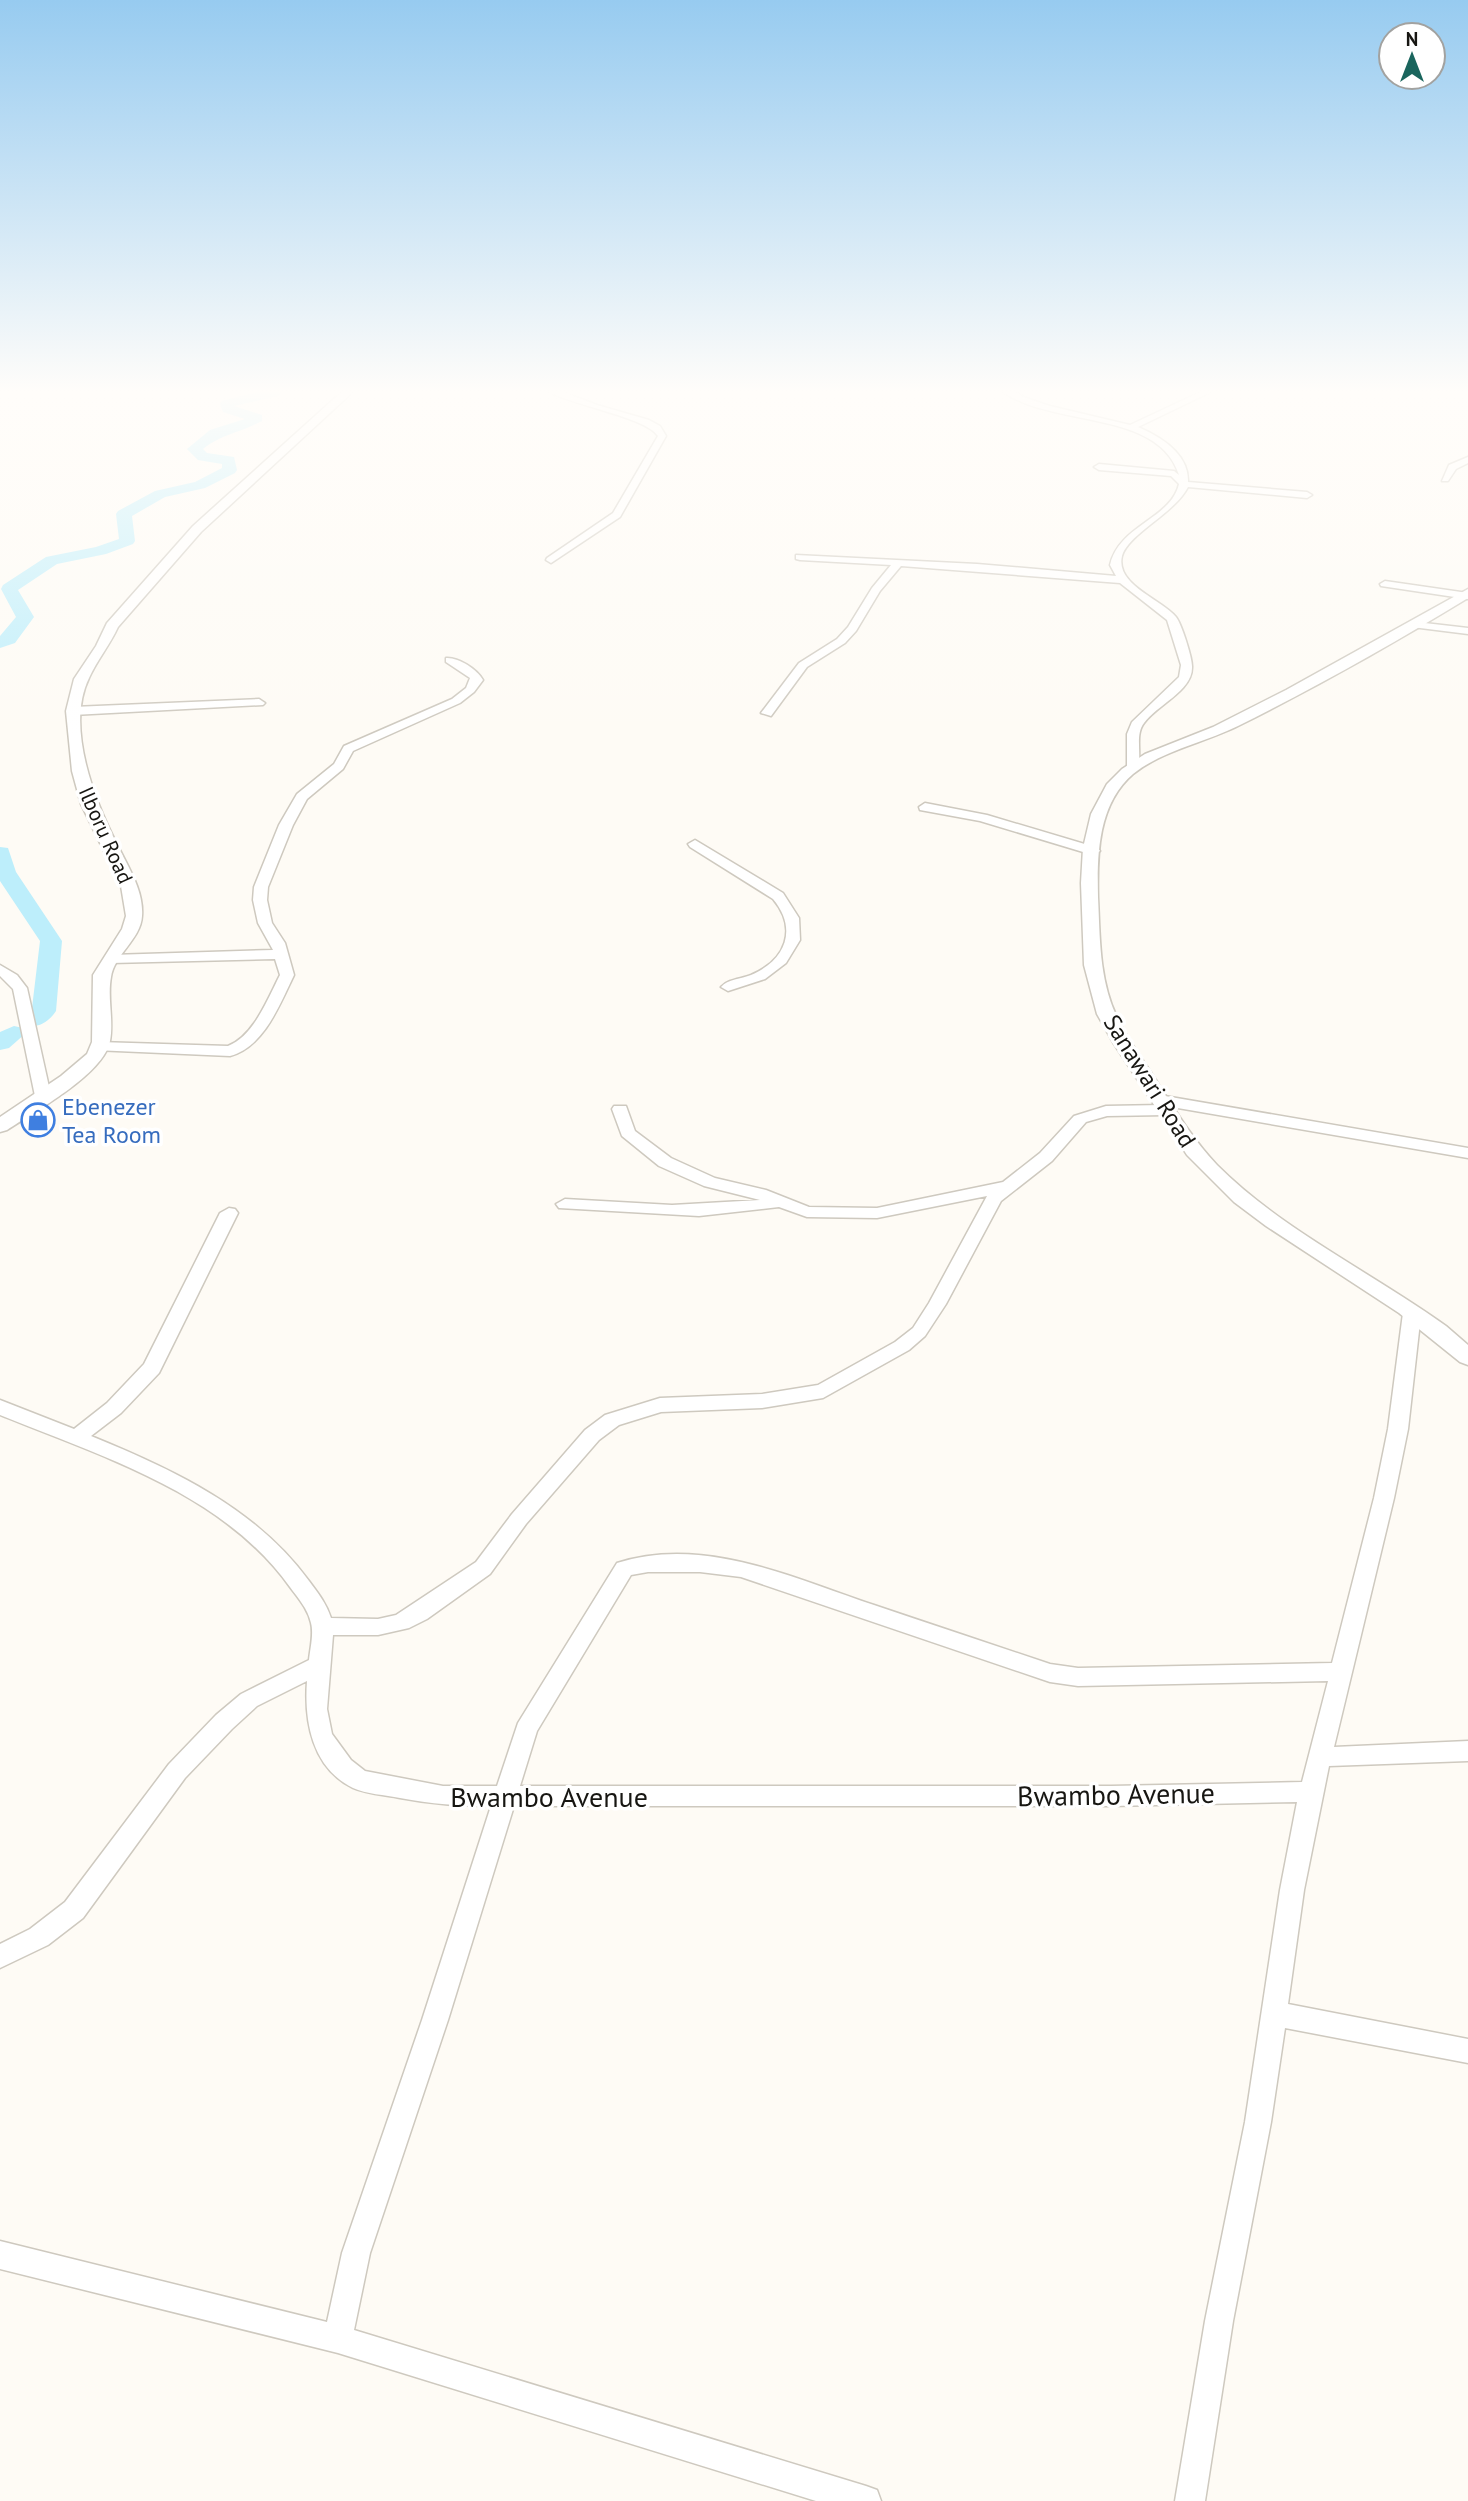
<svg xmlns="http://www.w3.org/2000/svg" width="1468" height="2501" font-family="'PT Sans',sans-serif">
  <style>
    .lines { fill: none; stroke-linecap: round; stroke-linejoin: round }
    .river { fill: #bdeefb; fill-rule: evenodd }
    .minor-casing { stroke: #cec9bf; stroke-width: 3 }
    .tertiary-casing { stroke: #cec9bf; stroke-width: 3 }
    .minor { fill: #fff; fill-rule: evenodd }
    .tertiary { fill: #fff; fill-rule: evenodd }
    .labels { text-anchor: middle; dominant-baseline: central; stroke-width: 7; stroke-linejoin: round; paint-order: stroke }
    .far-street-label { font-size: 21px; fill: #171612; stroke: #fff }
    .street-label { font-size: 24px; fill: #171612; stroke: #fff }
    .shop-label { font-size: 24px; fill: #366cbe; stroke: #fff; text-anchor: start }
    .near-street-label { font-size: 28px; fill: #171612; stroke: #fff }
  </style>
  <rect width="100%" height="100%" fill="#fefbf5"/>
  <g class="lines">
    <g class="river">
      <path d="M 272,388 L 288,388 L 278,396 L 234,406 L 262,415 L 262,421 C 240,433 224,433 203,449 L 207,453 L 234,457 L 237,470 L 235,473 L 205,488 L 165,497 L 132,516 L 135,541 L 133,544 L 106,554 L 57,564 L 18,590 L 34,617 L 15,643 L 0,648 L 0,636 L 16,617 L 1,589 L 3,585 L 46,557 L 96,547 L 119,539 L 116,514 L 118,511 L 155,491 L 195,482 L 222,468 L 222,464 L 198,460 L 187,449 L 210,430 L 245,419 L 223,412 L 220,404 L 222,401 Z"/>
      <path d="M 0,847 L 8,848 L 16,872 L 62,941 L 56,1011 C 48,1023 37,1029 23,1025 L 20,1020 L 32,1008 L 40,941 L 0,881 Z"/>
      <polygon points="14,1026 23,1028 26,1033 9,1048 0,1050 0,1032"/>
    </g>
    <defs>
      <g id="minor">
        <path d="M 542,388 L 553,388 L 597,405 L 649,420 L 660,426 L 666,436 L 620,517 L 551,563 L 546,560 L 547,558 L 613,513 L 658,436 C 645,416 567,405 542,388 Z"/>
        <path d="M 998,388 L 1007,388 L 1026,398 L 1050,406 L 1130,425 L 1209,388 L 1219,388 L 1138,427 C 1161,437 1189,454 1188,482 L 1307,492 L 1312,495 L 1307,498 L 1188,487 C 1174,514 1128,534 1122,556 C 1115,585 1161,599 1176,617 C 1181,623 1193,659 1192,668 C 1192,691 1157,705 1144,723 C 1134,736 1143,755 1137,770 L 1133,771 L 1127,767 L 1127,734 L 1132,722 L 1179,677 L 1181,665 L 1167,620 L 1120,583 L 901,566 L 880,591 L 856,631 L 845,643 L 807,667 L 771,716 L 761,713 L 799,663 L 837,639 L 848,627 L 872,588 L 891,565 L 800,560 L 796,559 L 796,555 L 977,564 L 1116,576 L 1110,565 C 1119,525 1171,519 1179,484 L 1171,476 L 1099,470 L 1094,467 L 1099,464 L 1174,471 L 1179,475 C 1158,407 1046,429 998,388 Z"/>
        <polygon points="1468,457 1468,463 1456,469 1448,481 1442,481 1449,465"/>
        <polygon points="1385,581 1468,593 1468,599 1381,586 1380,584"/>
        <polygon points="1416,622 1468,628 1468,634 1412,627 1412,623"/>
        <path d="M 446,658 C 458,657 477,669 483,680 L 474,692 L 460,703 L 353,751 L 343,769 L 307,799 L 293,825 L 268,887 L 267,900 L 272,923 L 285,943 L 294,975 C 280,1004 264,1047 230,1056 L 94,1050 L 91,1047 L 94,1044 L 99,1042 L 228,1046 C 254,1036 268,998 280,975 L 275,959 L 111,963 L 104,959 L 111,955 L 273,950 L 258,923 L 253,900 L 254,887 L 279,825 L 297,794 L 334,764 L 344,746 L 452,699 L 466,688 L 470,678 L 446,662 Z"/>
        <polygon points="259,699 265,703 263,705 73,715 67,711 73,707"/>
        <polygon points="925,803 987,815 1098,848 1100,851 1093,855 980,821 920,810 919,807"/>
        <path d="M 695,840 L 783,893 L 799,918 L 800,940 L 786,963 L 765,979 L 728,991 L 721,987 C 728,979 741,979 751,975 C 786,960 798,929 773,899 L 690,847 L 688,844 Z"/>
        <polygon points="0,965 17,975 27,988 51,1096 49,1099 43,1101 35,1096 13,989 0,976"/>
        <path d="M 1159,1095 L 1468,1148 L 1468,1158 L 1172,1107 L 1174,1110 L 1172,1113 L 1166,1115 L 1107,1116 L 1086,1122 L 1052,1161 L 1001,1201 L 946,1304 L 925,1336 L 909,1350 L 823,1398 L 762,1408 L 661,1412 L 619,1425 L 599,1440 L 526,1524 L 490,1574 L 427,1619 L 409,1628 L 378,1635 L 333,1635 L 327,1709 L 332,1734 L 351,1760 L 365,1771 L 443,1786 L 497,1786 L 518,1723 L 617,1563 C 703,1535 793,1578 874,1605 C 933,1625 991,1644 1050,1664 L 1078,1668 L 1332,1663 L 1374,1498 L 1388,1429 L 1403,1313 L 1412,1307 L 1418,1309 L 1421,1313 L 1408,1429 L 1394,1498 L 1334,1747 L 1468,1741 L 1468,1761 L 1329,1766 L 1304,1890 L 1288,2004 L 1468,2039 L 1468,2063 L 1285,2028 L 1271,2122 L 1233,2321 L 1205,2501 L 1175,2501 L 1205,2321 L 1245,2122 L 1280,1890 L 1297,1802 L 1111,1806 L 514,1806 L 448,2020 L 370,2253 L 354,2330 L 866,2486 L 877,2490 L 881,2501 L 816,2501 L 338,2353 L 0,2269 L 0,2241 L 327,2322 L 342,2253 L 422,2020 L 491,1806 C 459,1806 431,1804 400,1798 C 385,1795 366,1794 353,1788 C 312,1768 304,1721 307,1681 L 257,1706 L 232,1729 L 185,1778 L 83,1918 L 48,1945 L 0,1968 L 0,1944 L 30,1929 L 65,1902 L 169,1764 L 216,1715 L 241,1694 L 309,1660 C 310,1649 314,1634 311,1623 C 308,1609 298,1598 290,1587 C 223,1493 101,1456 0,1415 L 0,1400 L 74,1429 L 107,1403 L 144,1364 L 220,1213 L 229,1208 L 235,1209 L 238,1213 L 159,1373 L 121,1413 L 91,1436 C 172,1469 256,1508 309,1581 C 318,1593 326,1603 331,1618 L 378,1619 L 396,1615 L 476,1562 L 512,1514 L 585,1430 L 605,1415 L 660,1398 L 762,1394 L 818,1385 L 895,1342 L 913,1328 L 929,1303 L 987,1196 L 877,1218 L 807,1217 L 779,1207 L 699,1216 L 559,1208 L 556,1204 L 565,1199 L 672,1205 L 760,1200 L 704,1186 L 659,1166 L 622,1136 L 612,1109 L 614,1106 L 626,1106 L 635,1131 L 671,1158 L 715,1178 L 766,1190 L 809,1207 L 877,1208 L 1003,1182 L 1040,1153 L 1074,1116 L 1106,1106 L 1162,1105 L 1151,1100 ZM 648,1572 L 700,1572 L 741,1577 L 1050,1682 L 1078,1686 L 1328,1681 L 1302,1782 L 1111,1786 L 520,1786 L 537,1731 L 631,1575 Z"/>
      </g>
      <g id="tertiary">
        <path d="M 346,388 L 357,388 L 201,532 L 118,627 C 110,645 97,660 89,678 C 65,727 95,802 118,846 C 128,867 144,891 142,916 C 141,939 114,955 111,977 C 107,998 114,1020 110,1041 C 104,1074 34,1112 7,1130 L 0,1132 L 0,1117 L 61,1076 L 87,1054 L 92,1042 L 93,975 L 122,929 L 126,916 L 121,886 L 81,804 L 72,771 L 66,711 L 74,679 L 96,646 L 107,623 L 193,526 Z"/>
        <path d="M 1468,589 L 1468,598 C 1393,644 1316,687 1238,726 C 1204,743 1163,750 1133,774 C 1098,804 1097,854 1098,897 C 1100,937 1099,978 1116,1015 C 1127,1040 1145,1062 1159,1085 C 1177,1113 1194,1141 1217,1165 C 1283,1231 1371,1272 1446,1326 L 1468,1345 L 1468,1365 L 1460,1362 L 1399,1313 L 1266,1226 L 1234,1202 L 1187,1155 L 1114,1044 L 1097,1014 L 1084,965 L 1081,883 L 1083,848 L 1091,814 L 1107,784 L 1122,769 L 1145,754 L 1213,727 L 1286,690 Z"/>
      </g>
    </defs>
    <use href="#minor" class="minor-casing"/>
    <use href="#tertiary" class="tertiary-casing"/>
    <use href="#minor" class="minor"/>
    <use href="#tertiary" class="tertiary"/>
  </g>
  <linearGradient id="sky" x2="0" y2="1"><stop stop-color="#97cbf0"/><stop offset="0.53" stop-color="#fffdfa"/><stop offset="1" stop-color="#fffdfa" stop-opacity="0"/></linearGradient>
  <rect width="1468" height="738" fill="url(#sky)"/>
  <defs>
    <symbol id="shop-ring" viewBox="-11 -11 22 22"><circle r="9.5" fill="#fff" stroke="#3f7fe0" stroke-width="1.5"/><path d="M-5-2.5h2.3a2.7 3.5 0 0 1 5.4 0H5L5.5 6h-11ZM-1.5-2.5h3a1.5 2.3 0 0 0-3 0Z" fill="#3f7fe0"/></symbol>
  </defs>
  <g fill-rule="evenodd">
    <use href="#shop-ring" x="19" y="1101" width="38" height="38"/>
  </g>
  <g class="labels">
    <g class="far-street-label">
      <text transform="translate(106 835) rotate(66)">Ilboru Road</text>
    </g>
    <g class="street-label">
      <text transform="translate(1150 1081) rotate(58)">Sanawari Road</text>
    </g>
    <g class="shop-label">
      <text x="62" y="1106">Ebenezer<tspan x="62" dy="28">Tea Room</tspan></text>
    </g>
    <g class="near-street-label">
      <text transform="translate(1116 1794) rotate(-1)">Bwambo Avenue</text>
      <text x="549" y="1796">Bwambo Avenue</text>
    </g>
  </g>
  <g transform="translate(1412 56)"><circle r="33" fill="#ffffff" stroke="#a2a2a0" stroke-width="2"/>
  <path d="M0-5L12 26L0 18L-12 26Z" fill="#1a655d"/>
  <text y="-10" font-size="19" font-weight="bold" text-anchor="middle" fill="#171612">N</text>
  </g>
</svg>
